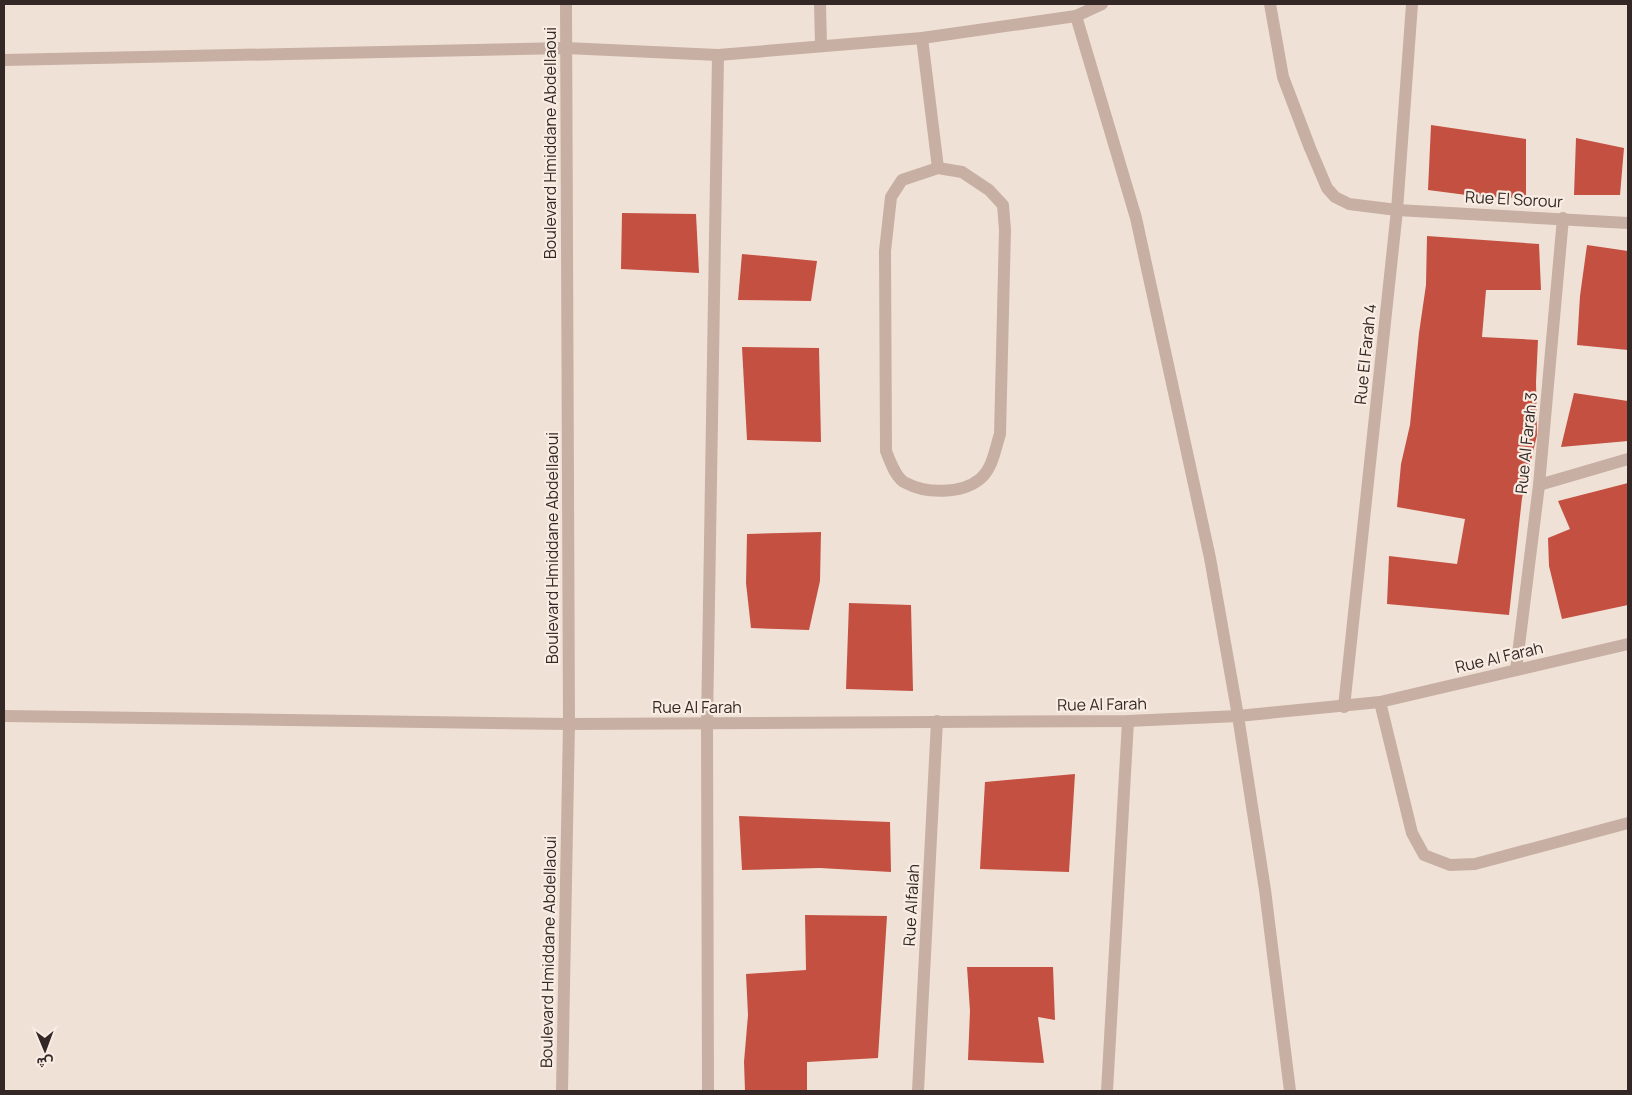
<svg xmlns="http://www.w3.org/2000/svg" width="1632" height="1095" font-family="Manrope,Vazirmatn,sans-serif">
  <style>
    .building { fill: #c45041 }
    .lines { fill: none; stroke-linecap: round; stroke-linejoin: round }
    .minor { stroke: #c8afa3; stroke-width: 12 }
    .tertiary { stroke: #c8afa3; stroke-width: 12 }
    .labels { text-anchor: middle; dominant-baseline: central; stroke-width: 4.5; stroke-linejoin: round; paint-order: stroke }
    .street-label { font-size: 16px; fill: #332825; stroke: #f8ece3 }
  </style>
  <rect width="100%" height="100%" fill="#f0e1d7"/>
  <g class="building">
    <polygon points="1431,125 1526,139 1526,198 1482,197 1428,190"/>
    <polygon points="1576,138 1624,148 1620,195 1574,195"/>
    <polygon points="622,213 696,214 699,273 621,269"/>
    <polygon points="1427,236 1539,244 1541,290 1486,290 1482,337 1538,340 1536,382 1537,435 1522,498 1509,615 1387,604 1389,556 1457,564 1465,519 1397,507 1401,464 1410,425 1419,333 1426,285"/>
    <polygon points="1587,245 1628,251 1628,350 1577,345 1580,296"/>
    <polygon points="742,254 817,261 811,301 738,300"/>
    <polygon points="742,347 819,348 821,442 747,440"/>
    <polygon points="1574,393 1628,401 1628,441 1561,447"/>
    <polygon points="1628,483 1628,605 1562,619 1549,566 1548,538 1570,529 1558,501"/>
    <polygon points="821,532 820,581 809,630 751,628 746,583 747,534"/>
    <polygon points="849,603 911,605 913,691 846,689"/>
    <polygon points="1075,774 1069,872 980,869 985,782"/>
    <polygon points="739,816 890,822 891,872 820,868 742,870"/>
    <polygon points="805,915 887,916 878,1058 807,1062 807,1091 745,1091 744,1062 748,1015 746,974 806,970"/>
    <polygon points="967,967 1053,967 1055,1020 1038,1017 1044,1063 968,1060 970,1011"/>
  </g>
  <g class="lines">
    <g class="minor">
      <polyline points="820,4 821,45"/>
      <polyline points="1270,4 1283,77 1310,148 1327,188 1335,197 1349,204 1397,210 1628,223"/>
      <polyline points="1076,16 1136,218 1210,558 1238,716 1265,890 1290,1091"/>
      <polyline points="922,38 938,168"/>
      <polyline points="4,60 566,48 718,55 922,38 1076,16 1102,4"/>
      <path d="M 938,168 L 962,172 L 989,190 L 1003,205 L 1005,230 L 1000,434 C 995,449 993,468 980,479 C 962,494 926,494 906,483 C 896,479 890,461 886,451 L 885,251 L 891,197 L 902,180 Z"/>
      <polyline points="1539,485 1628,459"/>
      <polyline points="1516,670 1539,485 1563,218"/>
      <polyline points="1380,702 1412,833 1424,855 1450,865 1475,864 1628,823"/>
      <polyline points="1344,707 1397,210 1412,4"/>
      <polyline points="4,716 569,724 1128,721 1238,716 1380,702 1628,644"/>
      <polyline points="708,1091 707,724 718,55"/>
      <polyline points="918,1091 937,721"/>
      <polyline points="1107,1091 1128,721"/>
    </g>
    <polyline class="tertiary" points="562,1091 569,724 566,4"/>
  </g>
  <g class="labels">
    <g class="street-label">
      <text transform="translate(550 143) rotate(-90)">Boulevard Hmiddane Abdellaoui</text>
      <text transform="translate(1514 199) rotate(3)">Rue El Sorour</text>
      <text transform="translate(1365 354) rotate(-84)">Rue El Farah 4</text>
      <text transform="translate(1526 443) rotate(-84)">Rue Al Farah 3</text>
      <text transform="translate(552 548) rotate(-90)">Boulevard Hmiddane Abdellaoui</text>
      <text transform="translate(1499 657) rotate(-13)">Rue Al Farah</text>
      <text transform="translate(1102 704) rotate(-1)">Rue Al Farah</text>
      <text x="697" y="707">Rue Al Farah</text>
      <text transform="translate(911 905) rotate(-87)">Rue Alfalah</text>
      <text transform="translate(548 952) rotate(-89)">Boulevard Hmiddane Abdellaoui</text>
    </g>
  </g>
  <rect width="1632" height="1095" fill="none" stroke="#332825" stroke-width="10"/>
  <g transform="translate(45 1050) rotate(179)" stroke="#f8ece3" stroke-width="4" paint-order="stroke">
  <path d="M0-4L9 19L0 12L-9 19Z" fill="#332825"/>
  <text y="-8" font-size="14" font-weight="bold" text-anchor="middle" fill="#332825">ش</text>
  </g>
</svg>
